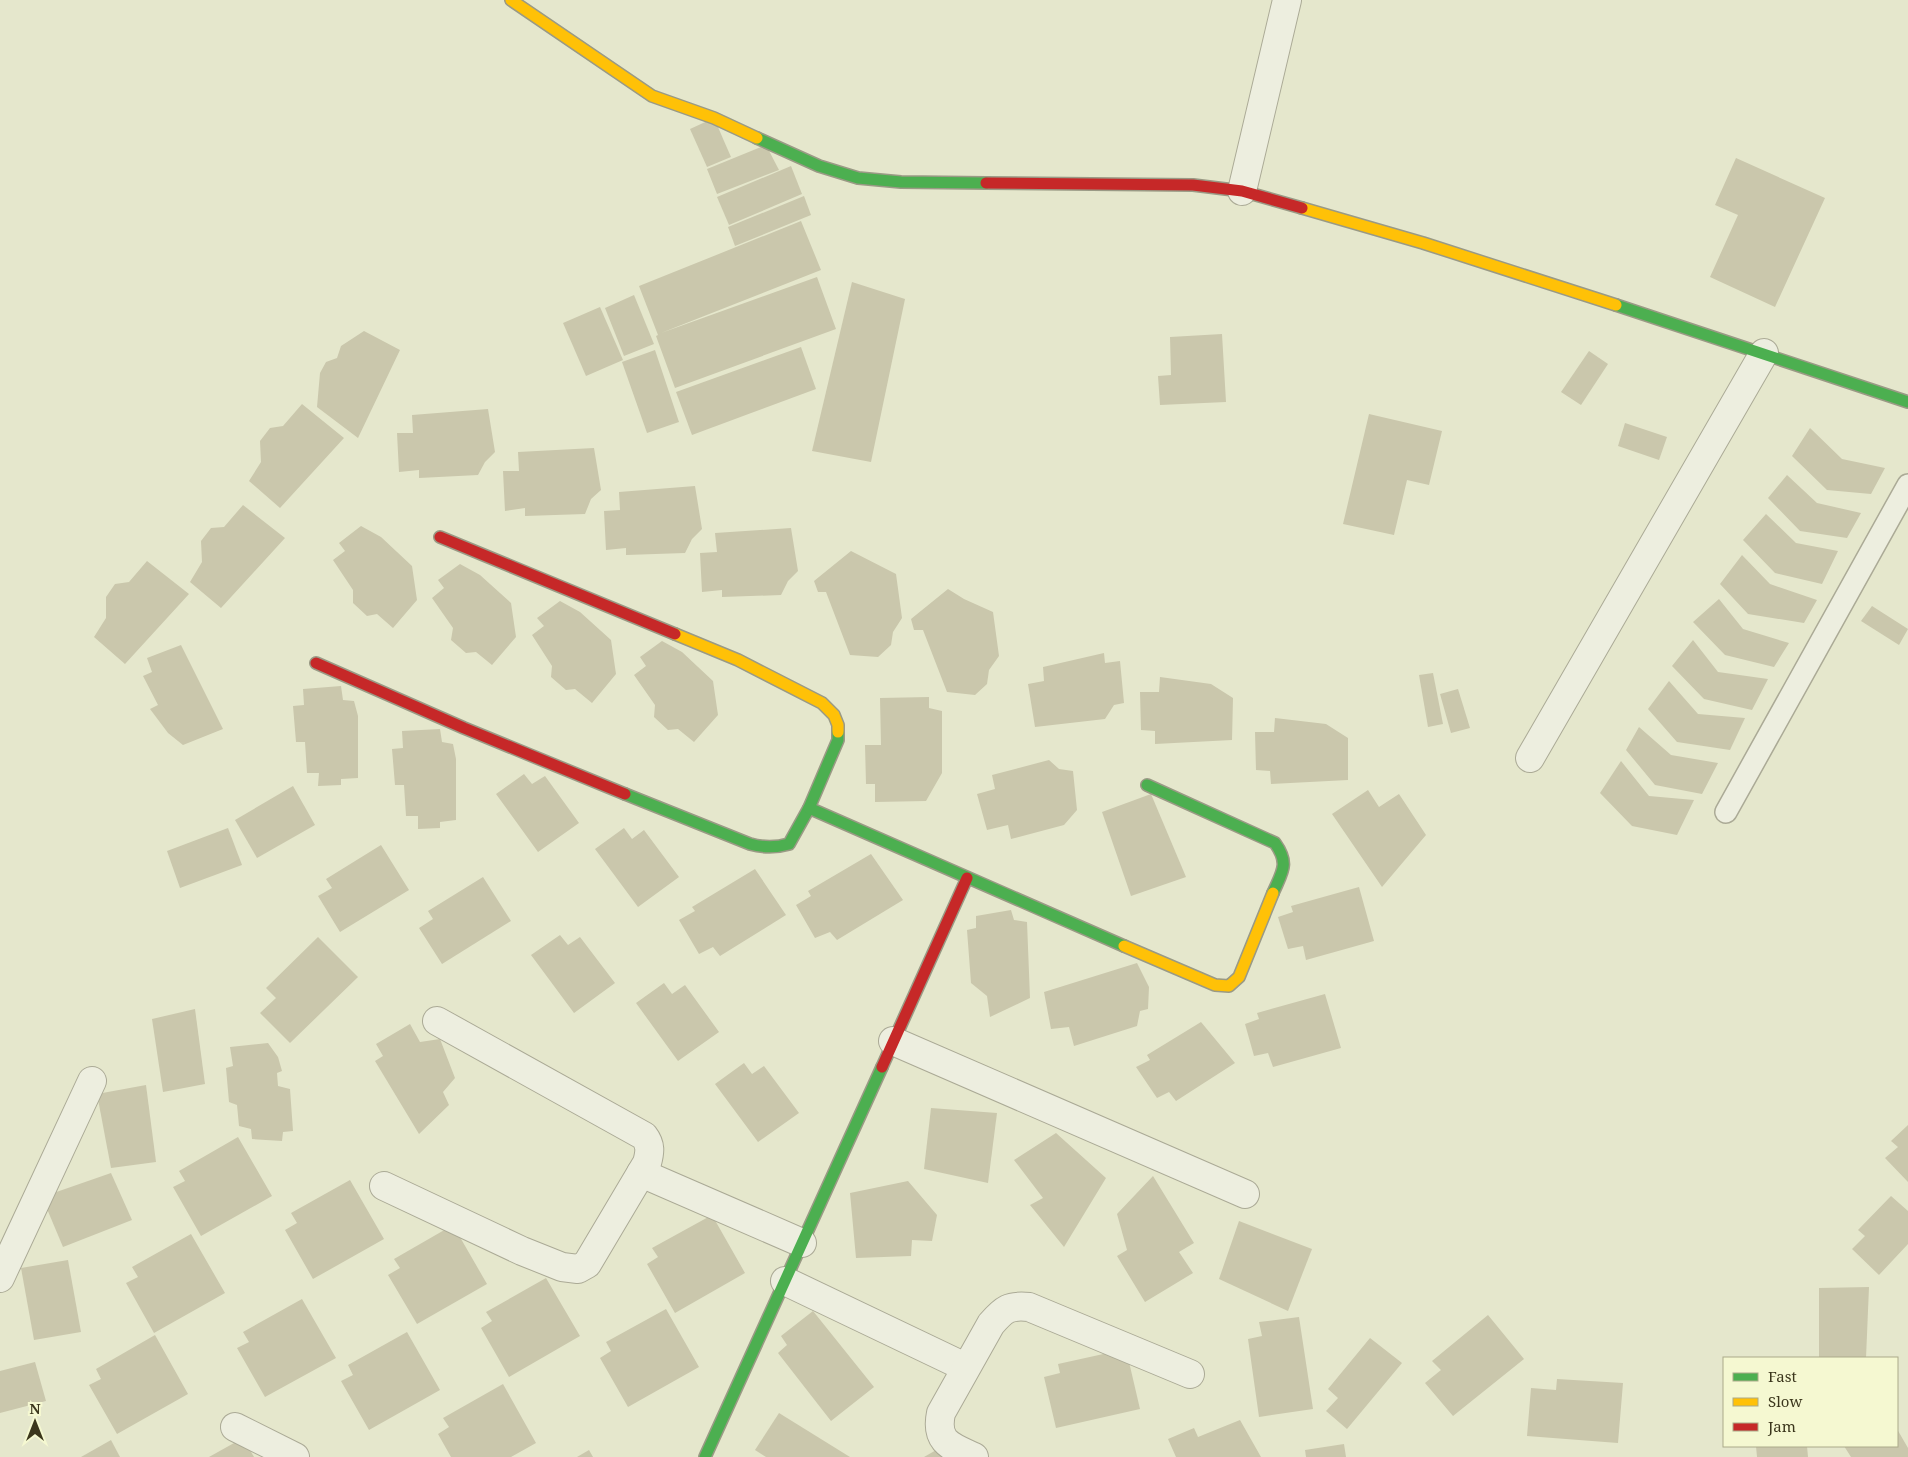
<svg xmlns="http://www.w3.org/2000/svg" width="1908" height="1457" font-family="'Noto Serif',serif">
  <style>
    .building { fill: #cac7ac }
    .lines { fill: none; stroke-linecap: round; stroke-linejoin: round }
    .lane-casing { stroke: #abaa96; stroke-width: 24 }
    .street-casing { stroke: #abaa96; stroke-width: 30 }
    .fast-casing { stroke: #9a9a85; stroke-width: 14 }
    .slow-casing { stroke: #9a9a85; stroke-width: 14 }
    .jam-casing { stroke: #9a9a85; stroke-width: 14 }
    .lane { stroke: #edeedf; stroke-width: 21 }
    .street { stroke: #edeedf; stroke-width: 28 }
    .fast { stroke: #4caf50; stroke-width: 11 }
    .slow { stroke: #ffc107; stroke-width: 11 }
    .jam { stroke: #c62828; stroke-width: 11 }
  </style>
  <rect width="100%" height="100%" fill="#e5e7cc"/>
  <g class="building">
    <polygon points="714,118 731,157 707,167 690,129"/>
    <polygon points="766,145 779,170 717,194 707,169"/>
    <polygon points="1736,158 1825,198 1775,307 1710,277 1738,215 1715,205"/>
    <polygon points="791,166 802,194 729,225 717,197"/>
    <polygon points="804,196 811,215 735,246 728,227"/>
    <polygon points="801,221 821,270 661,333 817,277 836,329 675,388 656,336 658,335 639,286"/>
    <polygon points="852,282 905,299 871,462 812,451"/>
    <polygon points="634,295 654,344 624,356 605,308"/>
    <polygon points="600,307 623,360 586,376 563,323"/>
    <polygon points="364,331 400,350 358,438 317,407 320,373 326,362 337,358 341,346"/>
    <polygon points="1222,334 1226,402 1160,405 1158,376 1171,375 1170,337"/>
    <polygon points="801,347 816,389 692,435 676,392"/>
    <polygon points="655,350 679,422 647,433 622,362"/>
    <polygon points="1589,351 1608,364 1581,405 1561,392"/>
    <polygon points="302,404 344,438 280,508 249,481 261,462 260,441 270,428 283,426"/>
    <polygon points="488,409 495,452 485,462 478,475 419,478 419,470 399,472 397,433 413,433 412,415"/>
    <polygon points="1369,414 1442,431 1429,485 1407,480 1394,535 1343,524"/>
    <polygon points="1625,423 1667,437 1659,460 1618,446"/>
    <polygon points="1810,428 1842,459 1885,468 1871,494 1827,490 1792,456"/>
    <polygon points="594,448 601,490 591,499 585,514 525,516 525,508 505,511 503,471 519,471 518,452"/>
    <polygon points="1787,475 1817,503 1861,513 1847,538 1800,531 1768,498"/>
    <polygon points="695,486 702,529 692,539 685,553 626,555 626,548 606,550 604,511 620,510 619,492"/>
    <polygon points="243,505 285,538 221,608 190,582 202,562 201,541 211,528 224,527"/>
    <polygon points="1766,514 1796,543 1838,551 1822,584 1775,573 1743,540"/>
    <polygon points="361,526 381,537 412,566 417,600 393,628 377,614 367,616 353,603 353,590 333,560 345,551 339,543"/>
    <polygon points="791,528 798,571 788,581 781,595 722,597 722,590 702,592 700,553 717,552 715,533"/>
    <polygon points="851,551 896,574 902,618 893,632 891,645 878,657 850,655 826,592 818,592 814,581"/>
    <polygon points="1742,555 1770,584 1817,600 1804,623 1748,614 1720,584"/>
    <polygon points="147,561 189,594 125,664 94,637 106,618 106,597 115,584 129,582"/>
    <polygon points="460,564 480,575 511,603 516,637 492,665 476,652 466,653 451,640 453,628 432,598 444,588 438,580"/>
    <polygon points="948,589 964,599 993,612 999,656 989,670 987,684 975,695 947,692 923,630 914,630 911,619"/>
    <polygon points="1719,599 1743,629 1789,643 1774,667 1725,655 1693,622"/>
    <polygon points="560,601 580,612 611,640 616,674 592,703 575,689 566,690 551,677 552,666 532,635 544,626 537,618"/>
    <polygon points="1872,606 1908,629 1899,645 1861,621"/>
    <polygon points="1693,640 1718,672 1768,679 1752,710 1704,699 1672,666"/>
    <polygon points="662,641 682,652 713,681 718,715 694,742 678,729 668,730 654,717 655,705 634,675 646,666 640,657"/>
    <polygon points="181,645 223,729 183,745 168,733 150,709 158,705 143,676 152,672 147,658"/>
    <polygon points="1104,653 1105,663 1120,661 1124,703 1114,705 1105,719 1035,727 1028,684 1044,681 1043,667"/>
    <polygon points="1433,673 1443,724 1428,727 1419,675"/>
    <polygon points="1160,677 1211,684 1233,698 1232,740 1155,744 1155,731 1141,730 1140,692 1159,692"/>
    <polygon points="1669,681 1698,714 1745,718 1730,750 1677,742 1648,709"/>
    <polygon points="341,686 343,700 354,701 358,716 358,778 341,779 341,785 318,786 319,773 307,773 305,742 296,742 293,706 304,705 303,689"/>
    <polygon points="1458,689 1470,728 1451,733 1440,694"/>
    <polygon points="929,697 929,708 942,711 942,773 926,801 875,802 875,784 866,784 865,745 881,745 880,698"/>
    <polygon points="1275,718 1326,724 1348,738 1348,780 1271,784 1270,771 1256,770 1255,732 1274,732"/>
    <polygon points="1639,727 1671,755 1718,763 1702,794 1655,785 1626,750"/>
    <polygon points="440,729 442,742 453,744 456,759 456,820 440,822 440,828 418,829 418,816 406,816 404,785 395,785 392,749 403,748 402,731"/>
    <polygon points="1049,760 1059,769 1073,771 1077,810 1064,825 1011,839 1008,825 987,830 977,794 995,789 992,775"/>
    <polygon points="1621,761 1649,796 1694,800 1677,835 1632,826 1600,793"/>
    <polygon points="524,774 532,784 545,776 579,823 538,852 496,794"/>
    <polygon points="293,786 315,825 257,858 235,820"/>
    <polygon points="1368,790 1379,807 1399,794 1426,835 1382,887 1332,814"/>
    <polygon points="1151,794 1186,877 1131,896 1102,812"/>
    <polygon points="228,828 242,865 180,888 167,851"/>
    <polygon points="624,828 632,839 644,830 679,877 638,907 595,849"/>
    <polygon points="381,845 409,890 340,932 318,896 332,888 326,879"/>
    <polygon points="871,854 903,900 837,940 830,932 815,938 796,905 811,896 808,891"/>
    <polygon points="755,869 786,915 720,956 713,947 699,954 679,920 695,911 692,907"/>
    <polygon points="483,877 511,921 442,964 419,928 433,919 428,911"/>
    <polygon points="1359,887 1374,941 1306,960 1303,946 1288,949 1278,917 1293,912 1291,906"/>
    <polygon points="1011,910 1014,920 1027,922 1030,998 990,1017 987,996 971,983 967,930 976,928 976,916"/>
    <polygon points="560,935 568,945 580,937 615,983 574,1013 531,955"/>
    <polygon points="318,937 358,977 290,1043 260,1013 276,998 266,988"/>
    <polygon points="1137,963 1149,987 1148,1009 1140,1011 1137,1026 1074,1046 1069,1027 1051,1029 1044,992"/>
    <polygon points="664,983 672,994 685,985 719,1032 678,1061 636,1003"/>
    <polygon points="1325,994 1341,1048 1273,1067 1268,1053 1254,1056 1245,1024 1259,1019 1257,1013"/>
    <polygon points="195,1009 205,1084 163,1092 152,1019"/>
    <polygon points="1201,1022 1235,1063 1176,1101 1169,1092 1157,1098 1136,1067 1150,1060 1147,1055"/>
    <polygon points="410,1024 420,1042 440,1039 455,1078 443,1092 449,1105 419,1134 375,1061 383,1056 376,1044"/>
    <polygon points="268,1043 278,1057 282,1071 277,1073 278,1086 290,1089 293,1131 283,1132 282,1141 252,1139 251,1129 239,1126 237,1105 229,1102 226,1068 233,1066 230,1047"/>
    <polygon points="744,1063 752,1074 764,1066 799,1113 758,1142 715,1084"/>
    <polygon points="146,1085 156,1162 111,1168 97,1094"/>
    <polygon points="931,1108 997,1113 988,1183 924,1169"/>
    <polygon points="1908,1125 1908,1182 1885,1158 1898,1147 1891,1141"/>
    <polygon points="1056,1133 1106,1178 1064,1247 1030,1205 1043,1198 1014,1160"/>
    <polygon points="238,1137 272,1196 201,1236 173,1187 185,1181 179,1171"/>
    <polygon points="111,1173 132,1220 63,1247 42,1197"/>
    <polygon points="1153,1176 1194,1243 1179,1252 1193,1273 1145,1302 1117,1256 1127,1250 1117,1214"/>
    <polygon points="350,1180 384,1239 313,1279 285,1230 297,1223 291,1213"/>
    <polygon points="908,1181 937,1215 932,1241 912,1240 911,1256 856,1258 850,1193"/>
    <polygon points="1891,1196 1908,1211 1908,1244 1879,1275 1852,1249 1865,1236 1858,1230"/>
    <polygon points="712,1215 745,1273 675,1313 647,1264 658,1257 652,1248"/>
    <polygon points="1239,1221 1312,1249 1288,1311 1219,1279"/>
    <polygon points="453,1225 487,1284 417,1324 388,1275 400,1268 394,1259"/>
    <polygon points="191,1234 225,1293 154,1333 126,1283 138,1277 132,1267"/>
    <polygon points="68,1260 81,1332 34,1340 21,1268"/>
    <polygon points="546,1278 580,1336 509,1377 481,1328 492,1321 486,1312"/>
    <polygon points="1869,1287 1866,1358 1819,1358 1819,1288"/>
    <polygon points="302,1299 336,1358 265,1397 237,1348 249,1342 243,1332"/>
    <polygon points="666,1309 699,1367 628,1407 600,1358 611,1351 606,1342"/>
    <polygon points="813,1311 874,1387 831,1421 778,1353 787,1345 781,1336"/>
    <polygon points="1488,1315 1524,1359 1453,1416 1425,1383 1441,1370 1432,1361"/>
    <polygon points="1299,1317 1313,1409 1259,1417 1248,1339 1262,1336 1259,1322"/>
    <polygon points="407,1332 440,1390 369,1430 341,1381 353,1375 348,1365"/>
    <polygon points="155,1335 188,1394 117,1434 89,1385 101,1379 96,1369"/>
    <polygon points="1370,1338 1402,1363 1347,1429 1326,1411 1338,1398 1328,1389"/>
    <polygon points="1126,1349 1140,1409 1056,1428 1044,1377 1060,1373 1058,1364"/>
    <polygon points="35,1362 46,1401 0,1413 0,1371"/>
    <polygon points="1557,1379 1623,1383 1618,1443 1527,1436 1531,1388 1556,1390"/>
    <polygon points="503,1384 536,1443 511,1457 451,1457 438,1434 449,1427 443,1418"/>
    <polygon points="779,1413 850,1457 766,1457 755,1450"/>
    <polygon points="1240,1420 1261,1457 1176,1457 1168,1439 1194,1428 1198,1437"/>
    <polygon points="1897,1429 1908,1448 1908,1457 1851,1457 1844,1446 1897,1446"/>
    <polygon points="243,1438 254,1457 209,1457"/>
    <polygon points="111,1440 120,1457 81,1457"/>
    <polygon points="1344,1444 1346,1457 1306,1457 1305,1450"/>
    <polygon points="1756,1446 1807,1446 1808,1457 1757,1457"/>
    <polygon points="938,1449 943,1457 924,1457"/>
    <polygon points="589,1450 593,1457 577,1457"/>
  </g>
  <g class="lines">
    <defs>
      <polyline id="lane" points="1726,812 1908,485"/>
      <g id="street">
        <polyline points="1242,191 1287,0"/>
        <polyline points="1530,758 1764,353"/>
        <polyline points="893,1041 1245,1194"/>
        <polyline points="641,1173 802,1243"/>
        <path d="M 384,1186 L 522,1251 L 562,1267 L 578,1269 L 587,1264 L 647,1163 C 650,1152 651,1145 644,1136 L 437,1021"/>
        <polyline points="0,1278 92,1081"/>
        <polyline points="785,1281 965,1367"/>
        <polyline points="235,1427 295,1457"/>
        <path d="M 974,1457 C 950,1446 935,1442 941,1413 L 991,1324 C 1004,1309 1009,1305 1029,1307 L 1190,1374"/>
      </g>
      <g id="fast">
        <polyline points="757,138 819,166 858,178 901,182 986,183"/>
        <polyline points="1616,305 1908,402"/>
        <path d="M 1147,785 L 1275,843 C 1290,864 1282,872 1273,893"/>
        <path d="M 625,794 L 750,844 C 764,848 775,848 789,844 L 809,808 L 838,740 L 838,732"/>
        <polyline points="809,808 1124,946"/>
        <polyline points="705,1457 882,1067"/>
      </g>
      <g id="slow">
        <polyline points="511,0 652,96 714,118 757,138"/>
        <polyline points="1302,208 1423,243 1616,305"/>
        <polyline points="675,634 738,660 822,703 834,715 838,725 838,732"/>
        <polyline points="1124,946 1215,985 1229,986 1239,977 1273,893"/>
      </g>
      <g id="jam">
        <polyline points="986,183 1193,185 1242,191 1302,208"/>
        <polyline points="440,537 675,634"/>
        <polyline points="316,663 464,728 625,794"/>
        <polyline points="882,1067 967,878"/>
      </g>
    </defs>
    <use href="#lane" class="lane-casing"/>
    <use href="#street" class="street-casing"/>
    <use href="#fast" class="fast-casing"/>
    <use href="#slow" class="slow-casing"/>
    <use href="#jam" class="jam-casing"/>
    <use href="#lane" class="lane"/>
    <use href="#street" class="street"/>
    <use href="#fast" class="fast"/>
    <use href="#slow" class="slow"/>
    <use href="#jam" class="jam"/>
  </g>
  <rect x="1723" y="1357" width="175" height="90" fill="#f5f8d1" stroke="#abaa89"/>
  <rect x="1733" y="1373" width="25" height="8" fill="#4caf50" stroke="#abaa89"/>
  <text x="1768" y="1382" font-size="15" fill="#3b361c">Fast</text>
  <rect x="1733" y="1398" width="25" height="8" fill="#ffc107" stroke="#abaa89"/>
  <text x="1768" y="1407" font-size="15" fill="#3b361c">Slow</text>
  <rect x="1733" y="1423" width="25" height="8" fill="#c62828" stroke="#abaa89"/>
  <text x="1768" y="1432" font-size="15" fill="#3b361c">Jam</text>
  <g transform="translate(35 1422)" stroke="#f5f8d1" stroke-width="4" paint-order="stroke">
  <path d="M0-4L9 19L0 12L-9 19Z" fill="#3b361c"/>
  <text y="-8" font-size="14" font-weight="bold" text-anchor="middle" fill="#3b361c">N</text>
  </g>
</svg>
